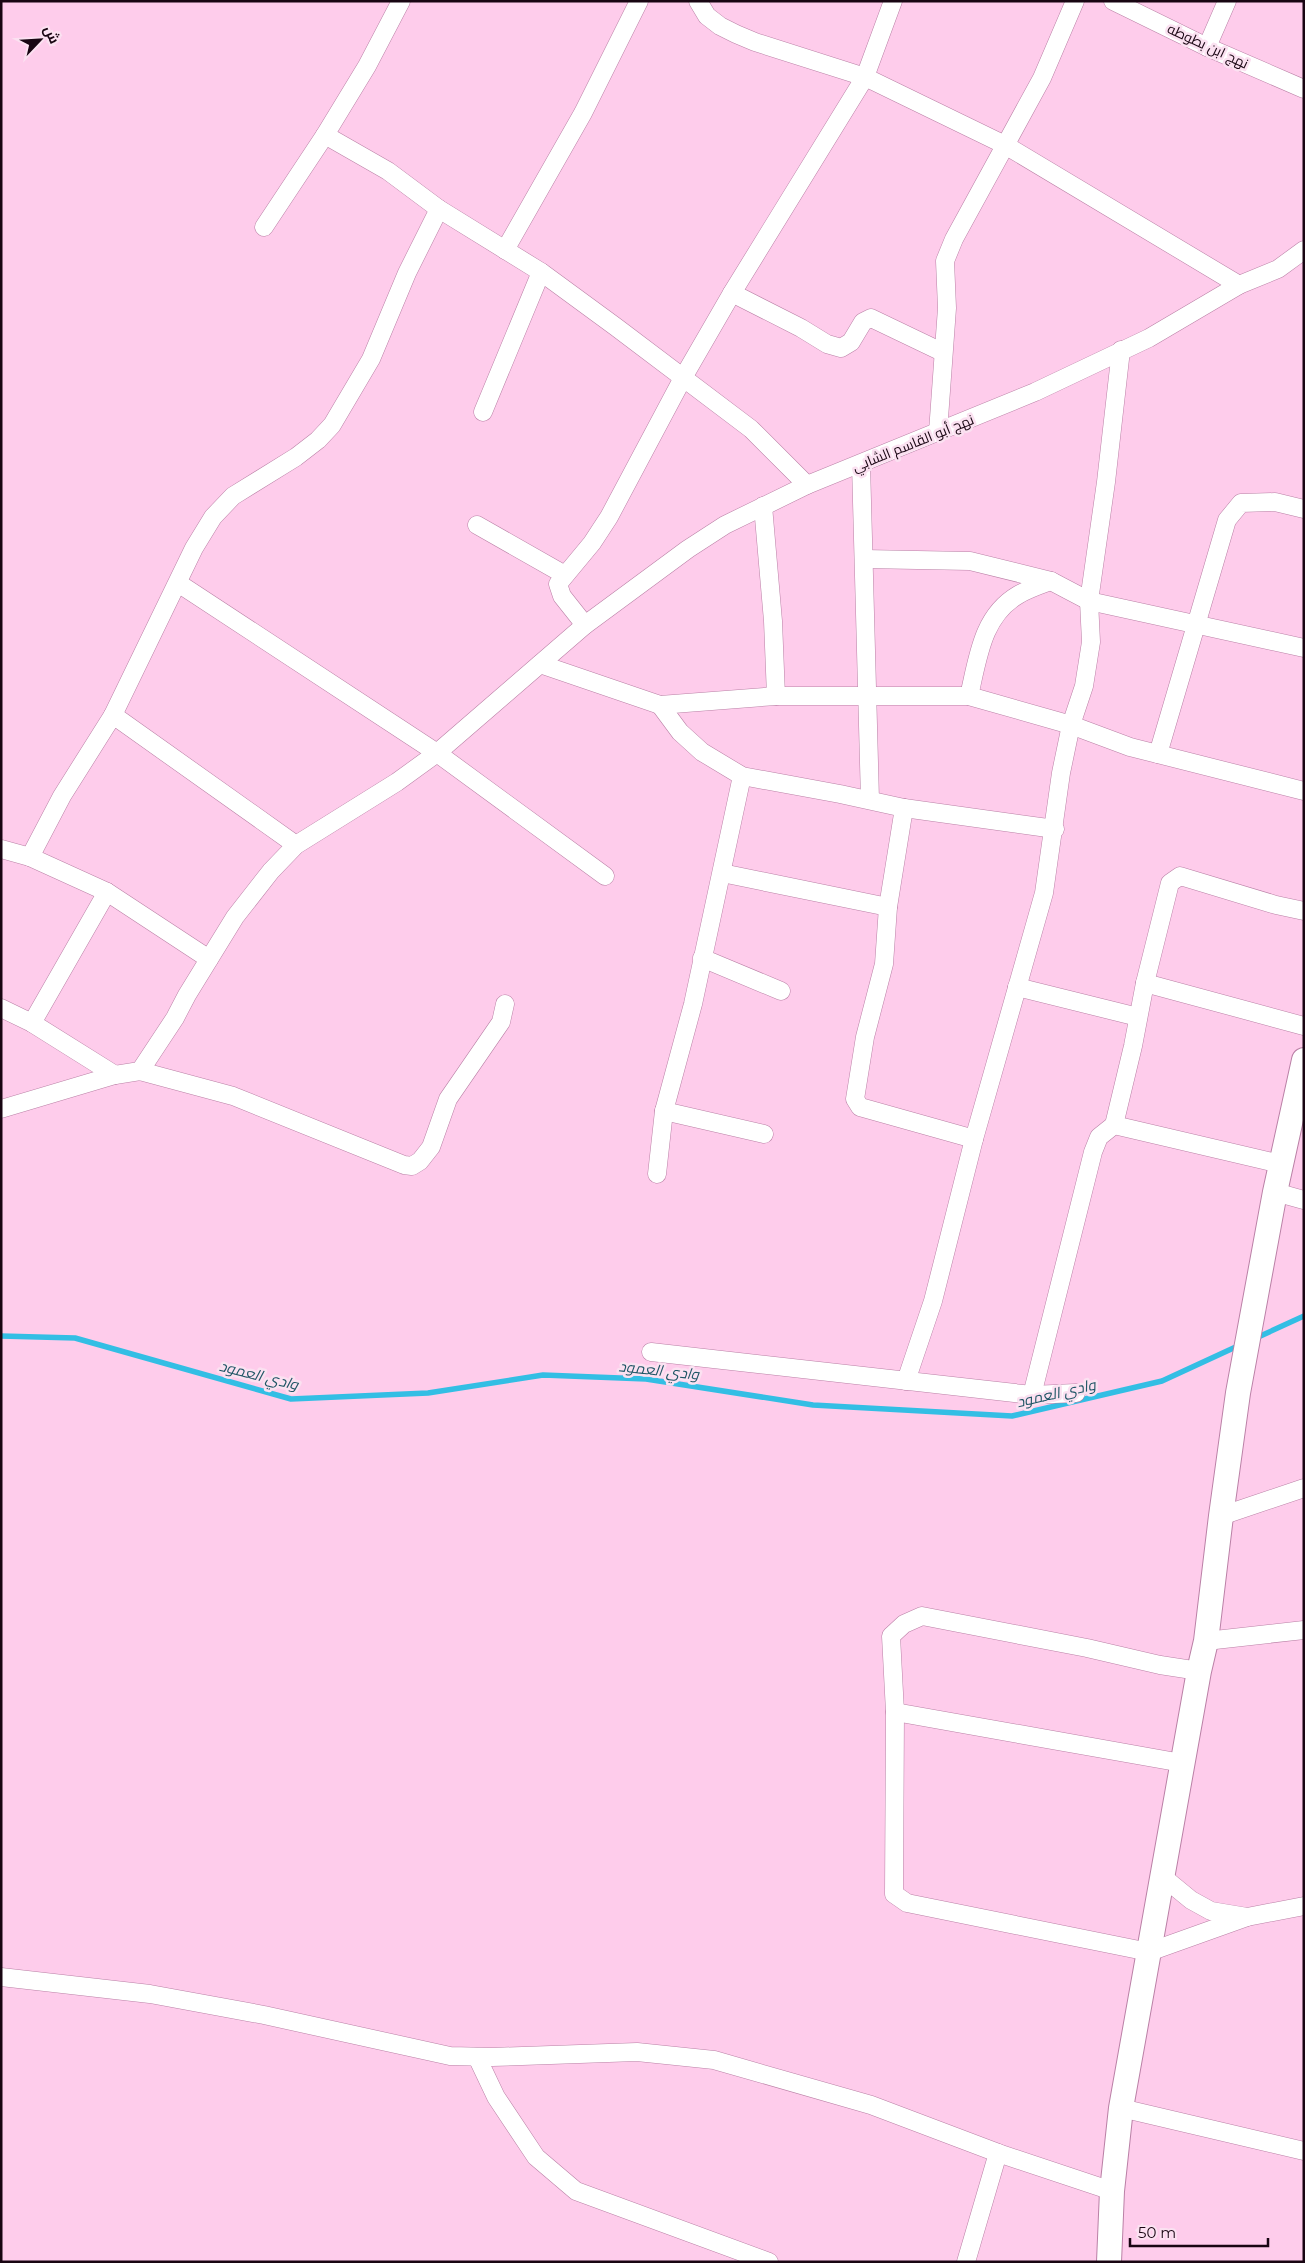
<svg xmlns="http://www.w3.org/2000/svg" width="1305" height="2263" font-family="Montserrat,Cairo,sans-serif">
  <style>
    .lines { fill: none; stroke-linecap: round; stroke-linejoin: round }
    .stream { stroke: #33bee4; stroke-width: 5.5 }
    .street-casing { stroke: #ba80a6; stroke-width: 19 }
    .secondary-casing { stroke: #ba80a6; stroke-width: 26 }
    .street { stroke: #fff; stroke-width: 18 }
    .secondary { stroke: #fff; stroke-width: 24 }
    .labels { text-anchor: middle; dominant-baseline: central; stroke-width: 5; stroke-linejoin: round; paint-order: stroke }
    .street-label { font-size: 14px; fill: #180512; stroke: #fbe1f1 }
    .water-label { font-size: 15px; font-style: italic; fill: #1f5565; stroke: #fbe1f1 }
  </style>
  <rect width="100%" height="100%" fill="#fecceb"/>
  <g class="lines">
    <g class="stream">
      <polyline points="1,1336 75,1338 291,1399 428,1393 543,1375 646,1379 813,1405 1012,1416 1162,1381 1240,1345"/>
      <polyline points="1256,1338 1304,1316"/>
    </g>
    <defs>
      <g id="street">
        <polyline points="401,1 367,66 325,135 388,171 439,209 541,272 616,327 751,429 807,485"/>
        <polyline points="698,1 707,16 720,26 736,34 755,42 865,77 1005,145 1239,285"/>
        <polyline points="1113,1 1207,47 1304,89"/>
        <polyline points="1207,47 1227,1"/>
        <polyline points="264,227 325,135"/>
        <polyline points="505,250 583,113 639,1"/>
        <polyline points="732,293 801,328 827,344 841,348 851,342 863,322 871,318 942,352"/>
        <polyline points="483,412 541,272"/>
        <polyline points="938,432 947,308 945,261 954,239 1042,78 1075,1"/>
        <polyline points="861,464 870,800"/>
        <polyline points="763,506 773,621 776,696"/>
        <polyline points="477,525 565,575"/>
        <polyline points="864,559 970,561 1051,581 1089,601 1304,648"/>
        <polyline points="178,583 437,753 605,876"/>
        <polyline points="585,625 562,596 558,584 592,543 609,517 684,376 732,293 865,77 893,1"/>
        <polyline points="540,664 660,705 776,696 969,696 1071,725 1130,747 1304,791"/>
        <path d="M 969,696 C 978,658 982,616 1018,595 C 1028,589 1040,585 1051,581"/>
        <polyline points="660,705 680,732 702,752 742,776 840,794 904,808 1055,829"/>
        <polyline points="113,715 194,548 213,517 233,496 296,457 318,440 332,425 371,359 407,273 439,209"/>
        <polyline points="1158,754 1227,520 1241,503 1275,502 1304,509"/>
        <polyline points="904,808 888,907 884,964 865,1037 855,1099 860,1107 974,1139"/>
        <polyline points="1,849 30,857"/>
        <polyline points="722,873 888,907"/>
        <polyline points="702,958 781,991"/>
        <polyline points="209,959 107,892 30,857 62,796 113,715 296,845"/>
        <polyline points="1145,983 1304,1026"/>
        <polyline points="1017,987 1138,1017"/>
        <polyline points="1,1008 32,1023 115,1075"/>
        <polyline points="32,1023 107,892"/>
        <polyline points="140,1071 233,1096 404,1165 412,1166 420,1161 431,1147 448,1099 501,1022 505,1004"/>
        <polyline points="1,1109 115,1075 140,1071 175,1018 187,995 235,917 271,871 296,845 397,782 437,753 585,625 688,549 725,525 807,485 1035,392 1149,338 1239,285 1278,269 1304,250"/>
        <polyline points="664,1111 764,1134"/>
        <polyline points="1114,1125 1281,1164"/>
        <polyline points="657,1174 664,1111 693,1004 742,776"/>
        <polyline points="1275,1192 1304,1200"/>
        <polyline points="651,1352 1032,1395 1076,1393"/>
        <polyline points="906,1381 933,1301 974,1139 1044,893 1061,773 1071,725 1084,686 1091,642 1089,601 1106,482 1121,350"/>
        <polyline points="1032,1395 1093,1152 1099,1137 1114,1125 1133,1046 1145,983 1170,883 1180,876 1276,905 1304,911"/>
        <polyline points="1221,1516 1304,1488"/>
        <polyline points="1206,1641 1304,1630"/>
        <polyline points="1199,1671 1160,1665 1087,1648 922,1616 904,1624 891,1636 895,1712 894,1894 907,1903 1149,1952 1247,1917 1304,1906"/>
        <polyline points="895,1712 1182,1763"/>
        <polyline points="1163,1877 1191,1900 1211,1911 1247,1917"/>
        <polyline points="1,1977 150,1994 264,2015 450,2056 492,2057 637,2052 714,2060 871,2105 998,2153 1112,2191"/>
        <polyline points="477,2057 496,2097 536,2157 576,2191 769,2262"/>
        <polyline points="1121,2108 1304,2151"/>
        <polyline points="966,2262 998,2153"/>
      </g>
      <polyline id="secondary" points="1109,2262 1112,2191 1121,2108 1199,1671 1206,1641 1221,1516 1238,1393 1275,1192 1304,1060"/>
    </defs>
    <use href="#street" class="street-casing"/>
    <use href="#secondary" class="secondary-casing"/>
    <use href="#street" class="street"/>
    <use href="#secondary" class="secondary"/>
  </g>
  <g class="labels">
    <g class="street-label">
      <text transform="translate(1208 46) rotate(25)">نهج ابن بطوطه</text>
      <text transform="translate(913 443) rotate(-22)">نهج أبو القاسم الشابي</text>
    </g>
    <g class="water-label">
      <text transform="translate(659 1370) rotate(6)">وادي العمود</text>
      <text transform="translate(259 1375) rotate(14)">وادي العمود</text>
      <text transform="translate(1056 1393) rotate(-13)">وادي العمود</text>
    </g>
  </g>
  <rect width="1305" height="2263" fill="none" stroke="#180512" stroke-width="5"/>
  <g transform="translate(40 40) rotate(65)" stroke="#fbe1f1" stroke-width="4" paint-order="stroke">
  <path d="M0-4L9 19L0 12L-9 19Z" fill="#180512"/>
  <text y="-8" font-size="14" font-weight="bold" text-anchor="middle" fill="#180512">ش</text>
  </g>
  <path d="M1130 2238v8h138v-8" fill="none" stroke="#180512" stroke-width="2.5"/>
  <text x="1138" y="2238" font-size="15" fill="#180512" stroke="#fbe1f1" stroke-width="4" paint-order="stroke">50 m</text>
</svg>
